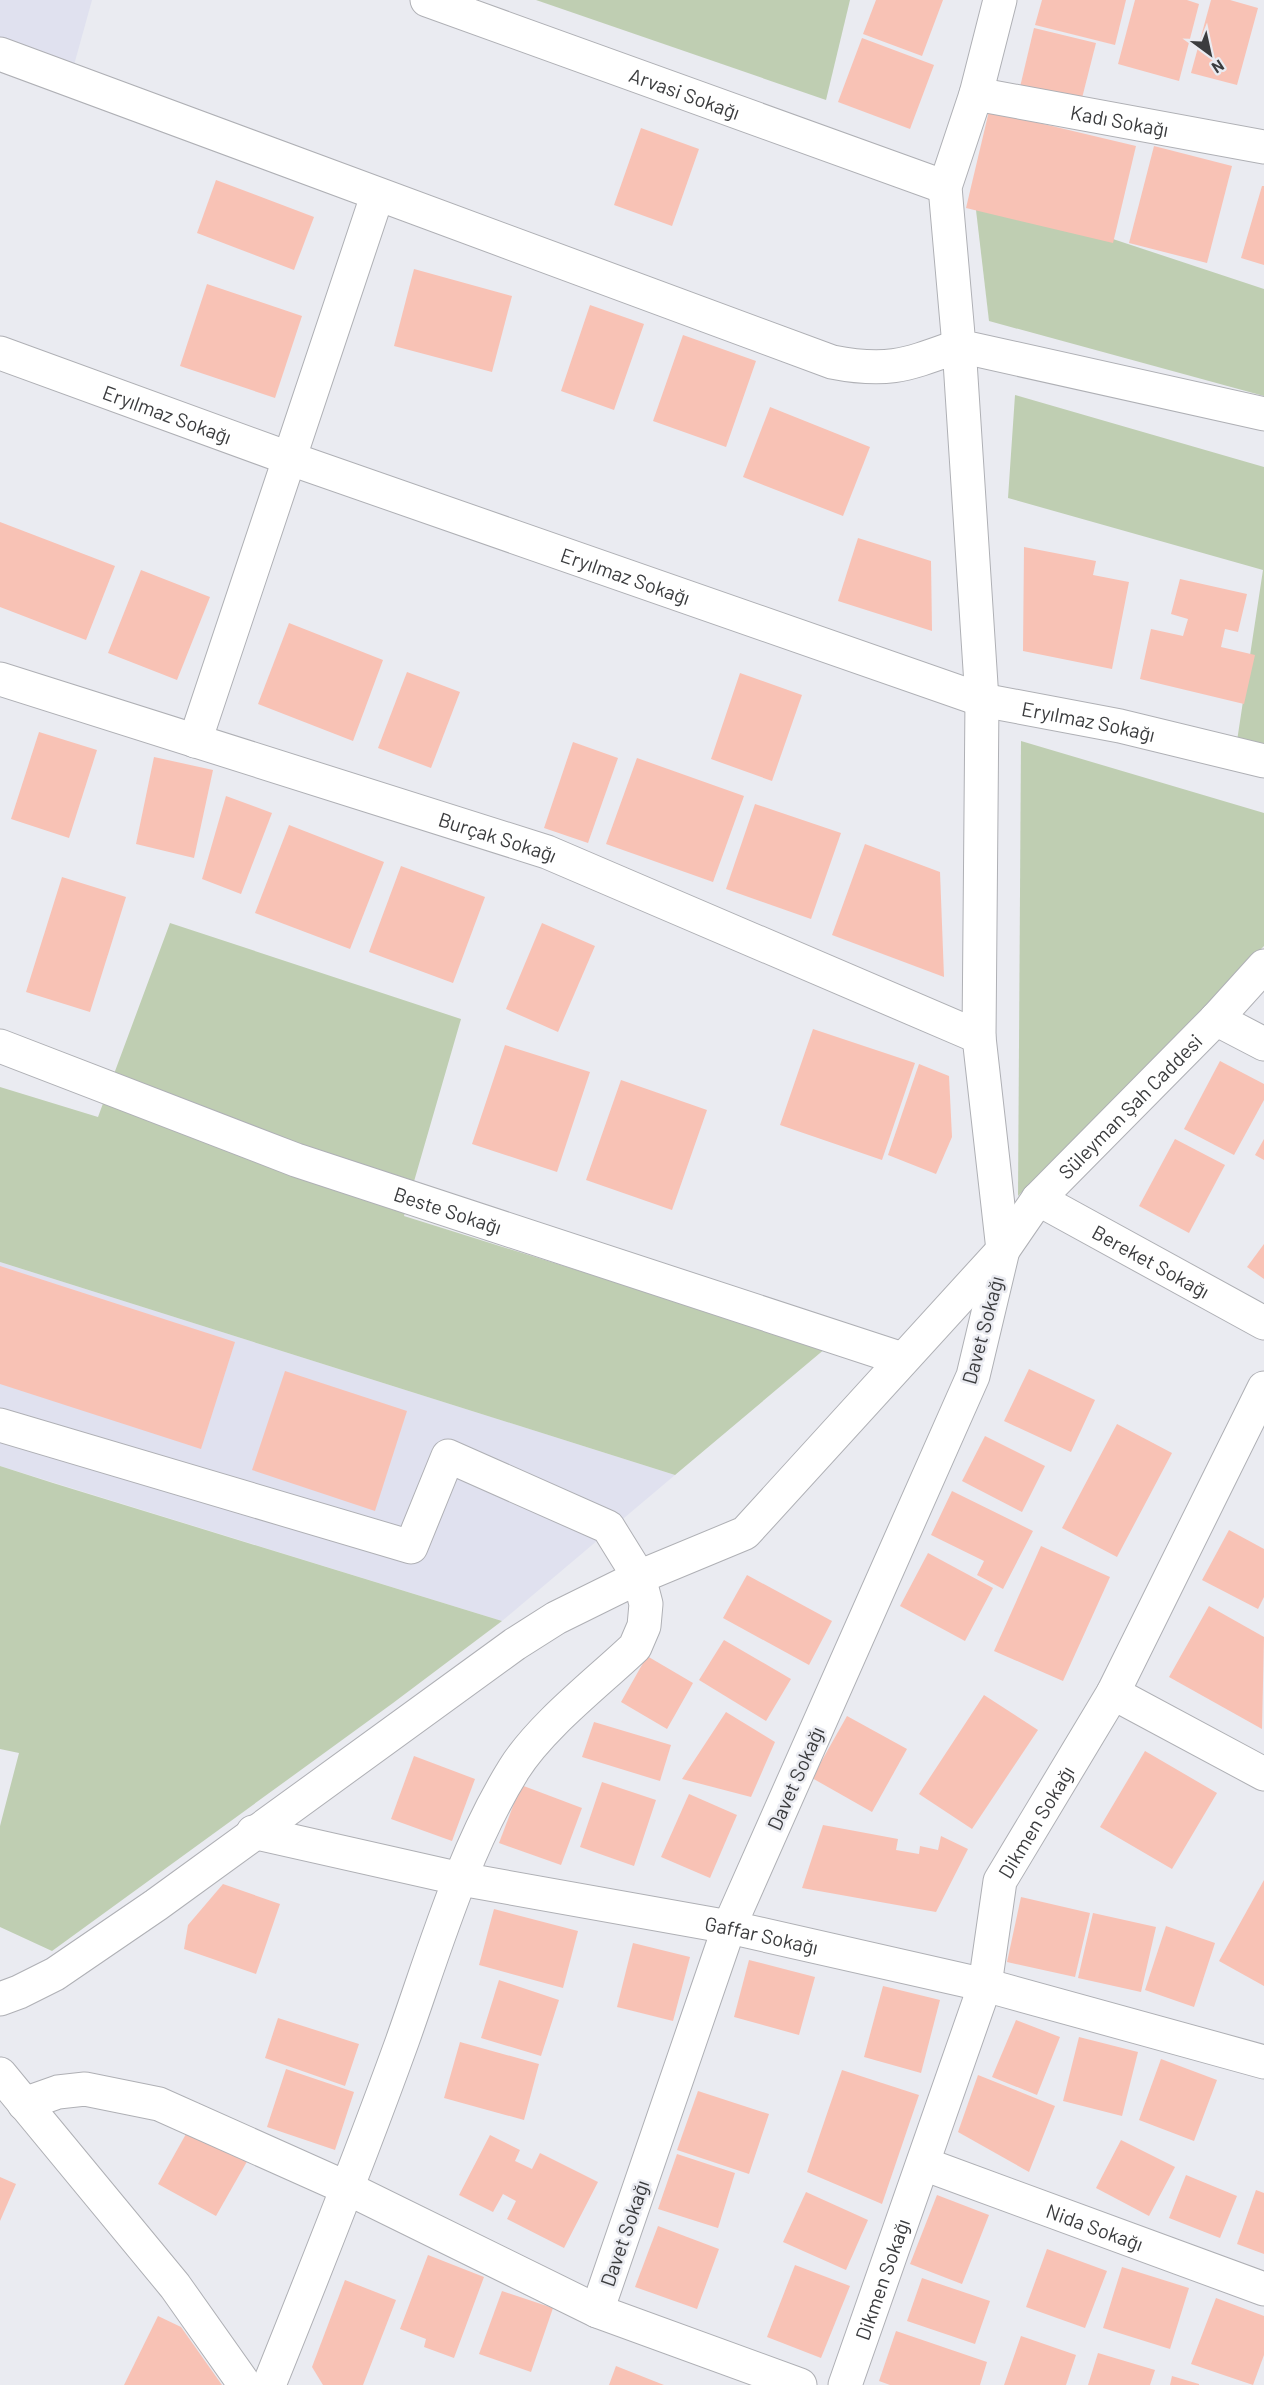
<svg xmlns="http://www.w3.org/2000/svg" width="1264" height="2385" font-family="Barlow,sans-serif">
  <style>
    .built { fill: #e0e1ef }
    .green { fill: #bfceb2 }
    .building { fill: #f8c2b5 }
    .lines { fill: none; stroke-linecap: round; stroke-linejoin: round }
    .minor-casing { stroke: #afb0b5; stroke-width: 35 }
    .minor { stroke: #fff; stroke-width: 33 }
    .labels { text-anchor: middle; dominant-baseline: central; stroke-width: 5; stroke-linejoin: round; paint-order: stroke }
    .street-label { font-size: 20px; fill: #3b3c3e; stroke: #eaebf1 }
  </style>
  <rect width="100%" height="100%" fill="#eaebf1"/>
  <g class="built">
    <polygon points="0,0 92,0 74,65 0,42"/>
    <polygon points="0,1262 675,1475 502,1621 0,1466"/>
  </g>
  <g class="green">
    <polygon points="536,0 850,0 826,100"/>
    <polygon points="974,193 1264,289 1264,396 989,321"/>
    <polygon points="1015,395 1264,467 1264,767 1235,754 1263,570 1008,498"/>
    <polygon points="1021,741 1264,813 1264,946 1018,1196"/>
    <polygon points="170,923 461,1019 404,1216 826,1348 675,1475 0,1262 0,1087 98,1117"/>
    <polygon points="0,1466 53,1483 502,1621 393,1703 52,1951 0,1927 0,1826 19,1753 0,1749"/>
  </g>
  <g class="building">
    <polygon points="876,0 943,0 922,56 863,34"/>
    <polygon points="1042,0 1126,0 1115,45 1035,25"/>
    <polygon points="1135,0 1187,0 1199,4 1179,81 1118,64"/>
    <polygon points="1211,0 1230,0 1258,8 1237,85 1191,73"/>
    <polygon points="1034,28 1096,43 1081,102 1020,87"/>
    <polygon points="862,38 934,65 910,129 838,102"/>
    <polygon points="989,111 1136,146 1113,243 966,208"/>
    <polygon points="641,128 699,149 672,226 614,205"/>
    <polygon points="1154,146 1232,166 1207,263 1129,243"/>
    <polygon points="216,180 314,217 294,270 197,233"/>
    <polygon points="1262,186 1264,186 1264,265 1241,258"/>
    <polygon points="414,269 512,296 492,372 394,346"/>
    <polygon points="207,284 302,316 275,398 180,366"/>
    <polygon points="590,305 644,324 614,410 561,391"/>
    <polygon points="683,335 756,361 726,447 653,421"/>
    <polygon points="770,407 870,447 843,516 743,477"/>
    <polygon points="0,522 115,566 86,640 0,607"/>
    <polygon points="858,538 931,561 932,631 838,601"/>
    <polygon points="1024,547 1096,561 1093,575 1129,582 1112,669 1023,651"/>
    <polygon points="141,570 210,597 177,680 108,653"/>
    <polygon points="1180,579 1247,594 1238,632 1225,629 1221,647 1255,655 1244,704 1140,679 1151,629 1183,636 1188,619 1171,614"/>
    <polygon points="289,623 383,660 353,741 258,704"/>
    <polygon points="407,672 460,692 431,768 378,748"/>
    <polygon points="740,673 802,695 772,781 711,759"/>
    <polygon points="39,732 97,750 69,838 11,819"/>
    <polygon points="573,742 618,758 588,843 544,828"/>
    <polygon points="154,757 213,770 194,858 136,844"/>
    <polygon points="637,758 744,796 713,882 606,844"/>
    <polygon points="226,796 272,813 241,894 202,879"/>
    <polygon points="755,804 841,833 811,919 726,889"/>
    <polygon points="289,825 384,862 350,949 255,913"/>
    <polygon points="865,844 940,872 944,977 832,935"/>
    <polygon points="401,866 485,897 453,983 369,952"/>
    <polygon points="62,877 126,897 90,1012 26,992"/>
    <polygon points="542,923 595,946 558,1032 506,1009"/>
    <polygon points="813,1029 915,1063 882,1160 780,1125"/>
    <polygon points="505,1045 590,1072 557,1172 472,1144"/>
    <polygon points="1220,1061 1264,1084 1264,1100 1234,1155 1184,1129"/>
    <polygon points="919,1064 949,1076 952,1137 936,1174 888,1155"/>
    <polygon points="621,1080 707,1110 672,1210 586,1180"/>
    <polygon points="1175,1139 1225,1165 1189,1233 1139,1206"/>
    <polygon points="1264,1139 1264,1160 1255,1155"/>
    <polygon points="1264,1244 1264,1279 1247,1267"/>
    <polygon points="0,1266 235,1342 201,1449 0,1384"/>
    <polygon points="1029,1369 1095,1400 1071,1452 1004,1421"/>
    <polygon points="285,1371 407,1411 375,1511 252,1470"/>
    <polygon points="1117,1424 1172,1453 1117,1557 1062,1528"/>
    <polygon points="985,1436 1045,1466 1022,1512 962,1481"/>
    <polygon points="952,1491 1033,1531 1003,1589 977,1575 984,1561 931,1535"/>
    <polygon points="1229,1530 1264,1549 1264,1597 1258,1609 1202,1580"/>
    <polygon points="1041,1546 1110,1577 1063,1681 994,1651"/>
    <polygon points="928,1553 993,1588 965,1641 900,1606"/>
    <polygon points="747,1575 832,1621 809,1665 723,1618"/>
    <polygon points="1209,1606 1264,1637 1262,1729 1169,1677"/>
    <polygon points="724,1640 791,1679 766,1721 699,1680"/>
    <polygon points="647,1656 693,1683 667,1729 621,1702"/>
    <polygon points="984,1695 1038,1730 972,1829 919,1794"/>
    <polygon points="726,1712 775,1742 751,1797 682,1779"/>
    <polygon points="847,1716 907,1749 872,1812 812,1778"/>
    <polygon points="594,1722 671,1745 660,1781 582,1757"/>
    <polygon points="1145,1751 1217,1793 1172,1869 1100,1827"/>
    <polygon points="414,1756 475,1779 452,1841 391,1819"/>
    <polygon points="602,1782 656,1800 634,1866 580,1847"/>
    <polygon points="521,1785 582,1808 561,1865 499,1843"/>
    <polygon points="689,1794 737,1815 710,1878 661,1857"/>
    <polygon points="823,1825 898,1839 896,1850 919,1854 920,1846 938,1850 941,1836 968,1849 936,1912 802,1888"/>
    <polygon points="1264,1880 1264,1986 1219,1961"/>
    <polygon points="223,1884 280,1904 256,1974 184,1949 188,1925"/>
    <polygon points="1021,1897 1090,1913 1075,1977 1007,1962"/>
    <polygon points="494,1909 578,1931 563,1988 479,1965"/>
    <polygon points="1093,1913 1156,1927 1141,1992 1078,1978"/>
    <polygon points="1166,1926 1215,1943 1194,2007 1145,1990"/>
    <polygon points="633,1943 690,1957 673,2021 617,2007"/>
    <polygon points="749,1960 815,1977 799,2035 734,2017"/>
    <polygon points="499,1980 559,2000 541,2056 481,2038"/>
    <polygon points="883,1986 940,2000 921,2073 864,2057"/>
    <polygon points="278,2018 359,2044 345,2086 265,2058"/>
    <polygon points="1016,2020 1060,2037 1037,2095 992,2077"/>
    <polygon points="1079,2037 1138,2052 1122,2116 1063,2101"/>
    <polygon points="460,2042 539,2064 524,2120 444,2098"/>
    <polygon points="1161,2059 1217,2080 1194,2141 1139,2120"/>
    <polygon points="286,2069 354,2092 335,2150 267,2127"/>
    <polygon points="842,2070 919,2095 882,2204 807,2172"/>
    <polygon points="978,2075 1055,2106 1029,2172 958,2132"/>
    <polygon points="698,2091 769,2114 749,2174 677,2150"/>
    <polygon points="191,2125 249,2158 216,2216 158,2184"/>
    <polygon points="490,2135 520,2150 515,2161 532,2169 540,2153 598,2182 564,2248 507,2219 516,2201 503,2194 493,2212 459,2195"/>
    <polygon points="1121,2140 1175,2167 1149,2216 1096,2188"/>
    <polygon points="677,2154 735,2173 718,2228 658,2209"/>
    <polygon points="1186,2175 1237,2196 1220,2238 1169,2218"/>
    <polygon points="0,2177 16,2184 0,2221"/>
    <polygon points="1256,2190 1264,2193 1264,2254 1237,2244"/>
    <polygon points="806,2192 868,2220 846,2270 783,2242"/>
    <polygon points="937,2195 989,2215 962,2284 910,2264"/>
    <polygon points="658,2226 719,2249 697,2309 635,2287"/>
    <polygon points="1047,2249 1107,2271 1085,2328 1026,2307"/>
    <polygon points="428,2255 484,2277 454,2358 424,2347 426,2339 400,2329"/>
    <polygon points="795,2265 850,2286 821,2358 767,2337"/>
    <polygon points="1122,2267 1189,2288 1170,2349 1103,2328"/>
    <polygon points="922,2278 990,2301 975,2344 907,2321"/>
    <polygon points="345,2280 396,2300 363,2385 323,2385 312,2367"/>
    <polygon points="502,2291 553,2308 531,2372 479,2354"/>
    <polygon points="1216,2298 1264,2316 1264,2355 1253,2385 1191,2364"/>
    <polygon points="158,2316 181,2327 222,2385 124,2385"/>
    <polygon points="896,2331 987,2362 980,2385 890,2385 879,2381"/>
    <polygon points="1021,2336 1076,2355 1066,2385 1004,2385"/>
    <polygon points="1098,2353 1155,2370 1150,2385 1088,2385"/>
    <polygon points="616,2366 664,2385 609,2385"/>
    <polygon points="1172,2376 1199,2384 1199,2385 1170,2385"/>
  </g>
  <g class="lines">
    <defs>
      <g id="minor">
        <path id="s1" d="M 427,0 L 945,187"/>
        <polyline points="1000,0 976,94 945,187 959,346 1264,414"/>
        <path d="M 0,54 L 832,362 C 888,373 906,365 959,346 L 982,700 L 979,1037 L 1003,1250 L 973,1376 L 729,1927 L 597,2311"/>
        <path id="s2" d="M 976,94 L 1264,147"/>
        <path id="s3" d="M 0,353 L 291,459 L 982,700 L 1120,726 L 1264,761"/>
        <path id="s4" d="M 0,679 L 547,852 L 979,1037"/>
        <polyline points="195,741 377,196"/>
        <polyline points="1216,1019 1264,1044"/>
        <path id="s5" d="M 0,1046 L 296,1160 L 902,1359"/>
        <path id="s6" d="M 1038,1199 L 1264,1323"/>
        <path d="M 0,1425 L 411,1547 L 448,1456 L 608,1527 L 639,1577 L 646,1604 L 644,1626 L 635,1647 C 597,1683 541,1726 514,1769 C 463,1851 434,1952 402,2042 C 360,2158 315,2271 269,2385"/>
        <polyline points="1113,1693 1264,1774"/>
        <path id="s7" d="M 253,1832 L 461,1879 L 729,1927 L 985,1985 L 1264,2062"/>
        <path id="s8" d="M 0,1999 L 19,1992 L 55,1974 L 156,1905 L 515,1644 L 556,1618 L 639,1577 L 745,1533 L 1003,1250 L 1038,1199 L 1216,1019 L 1264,966"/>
        <polyline points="0,2074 175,2286 245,2385"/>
        <polyline points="24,2104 58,2092 85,2089 159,2104 349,2189 597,2311 800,2385"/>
        <path id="s9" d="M 924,2164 L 1264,2289"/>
        <path id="s10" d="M 845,2385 L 985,1985 L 1000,1881 L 1113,1693 L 1264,1388"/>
      </g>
    </defs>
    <use href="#minor" class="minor-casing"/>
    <use href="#minor" class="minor"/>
  </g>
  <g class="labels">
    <g class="street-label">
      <text stroke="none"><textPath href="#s1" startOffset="274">Arvasi Sokağı</textPath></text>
      <text stroke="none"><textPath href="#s2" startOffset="146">Kadı Sokağı</textPath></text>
      <text stroke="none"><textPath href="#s3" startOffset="178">Eryılmaz Sokağı</textPath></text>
      <text stroke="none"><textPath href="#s3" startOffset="664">Eryılmaz Sokağı</textPath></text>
      <text stroke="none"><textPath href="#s3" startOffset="1150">Eryılmaz Sokağı</textPath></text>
      <text stroke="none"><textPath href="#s4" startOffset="522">Burçak Sokağı</textPath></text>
      <text stroke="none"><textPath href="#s8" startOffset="1458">Süleyman Şah Caddesi</textPath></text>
      <text stroke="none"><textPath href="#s5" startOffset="477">Beste Sokağı</textPath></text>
      <text stroke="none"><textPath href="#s6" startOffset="129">Bereket Sokağı</textPath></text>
      <text transform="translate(982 1330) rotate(-75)">Davet Sokağı</text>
      <text transform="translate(795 1778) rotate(-66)">Davet Sokağı</text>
      <text stroke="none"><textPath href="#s10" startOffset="598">Dikmen Sokağı</textPath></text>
      <text stroke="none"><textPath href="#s7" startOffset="519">Gaffar Sokağı</textPath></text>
      <text stroke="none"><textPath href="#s9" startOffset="182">Nida Sokağı</textPath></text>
      <text transform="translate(624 2233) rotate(-71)">Davet Sokağı</text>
      <text stroke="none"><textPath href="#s10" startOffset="112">Dikmen Sokağı</textPath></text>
    </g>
  </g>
  <g transform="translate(1210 54) rotate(147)" stroke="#eaebf1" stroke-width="4.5" paint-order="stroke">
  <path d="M0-4.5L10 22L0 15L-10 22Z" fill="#3b3c3e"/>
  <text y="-9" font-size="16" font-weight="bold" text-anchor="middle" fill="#3b3c3e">N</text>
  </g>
</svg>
